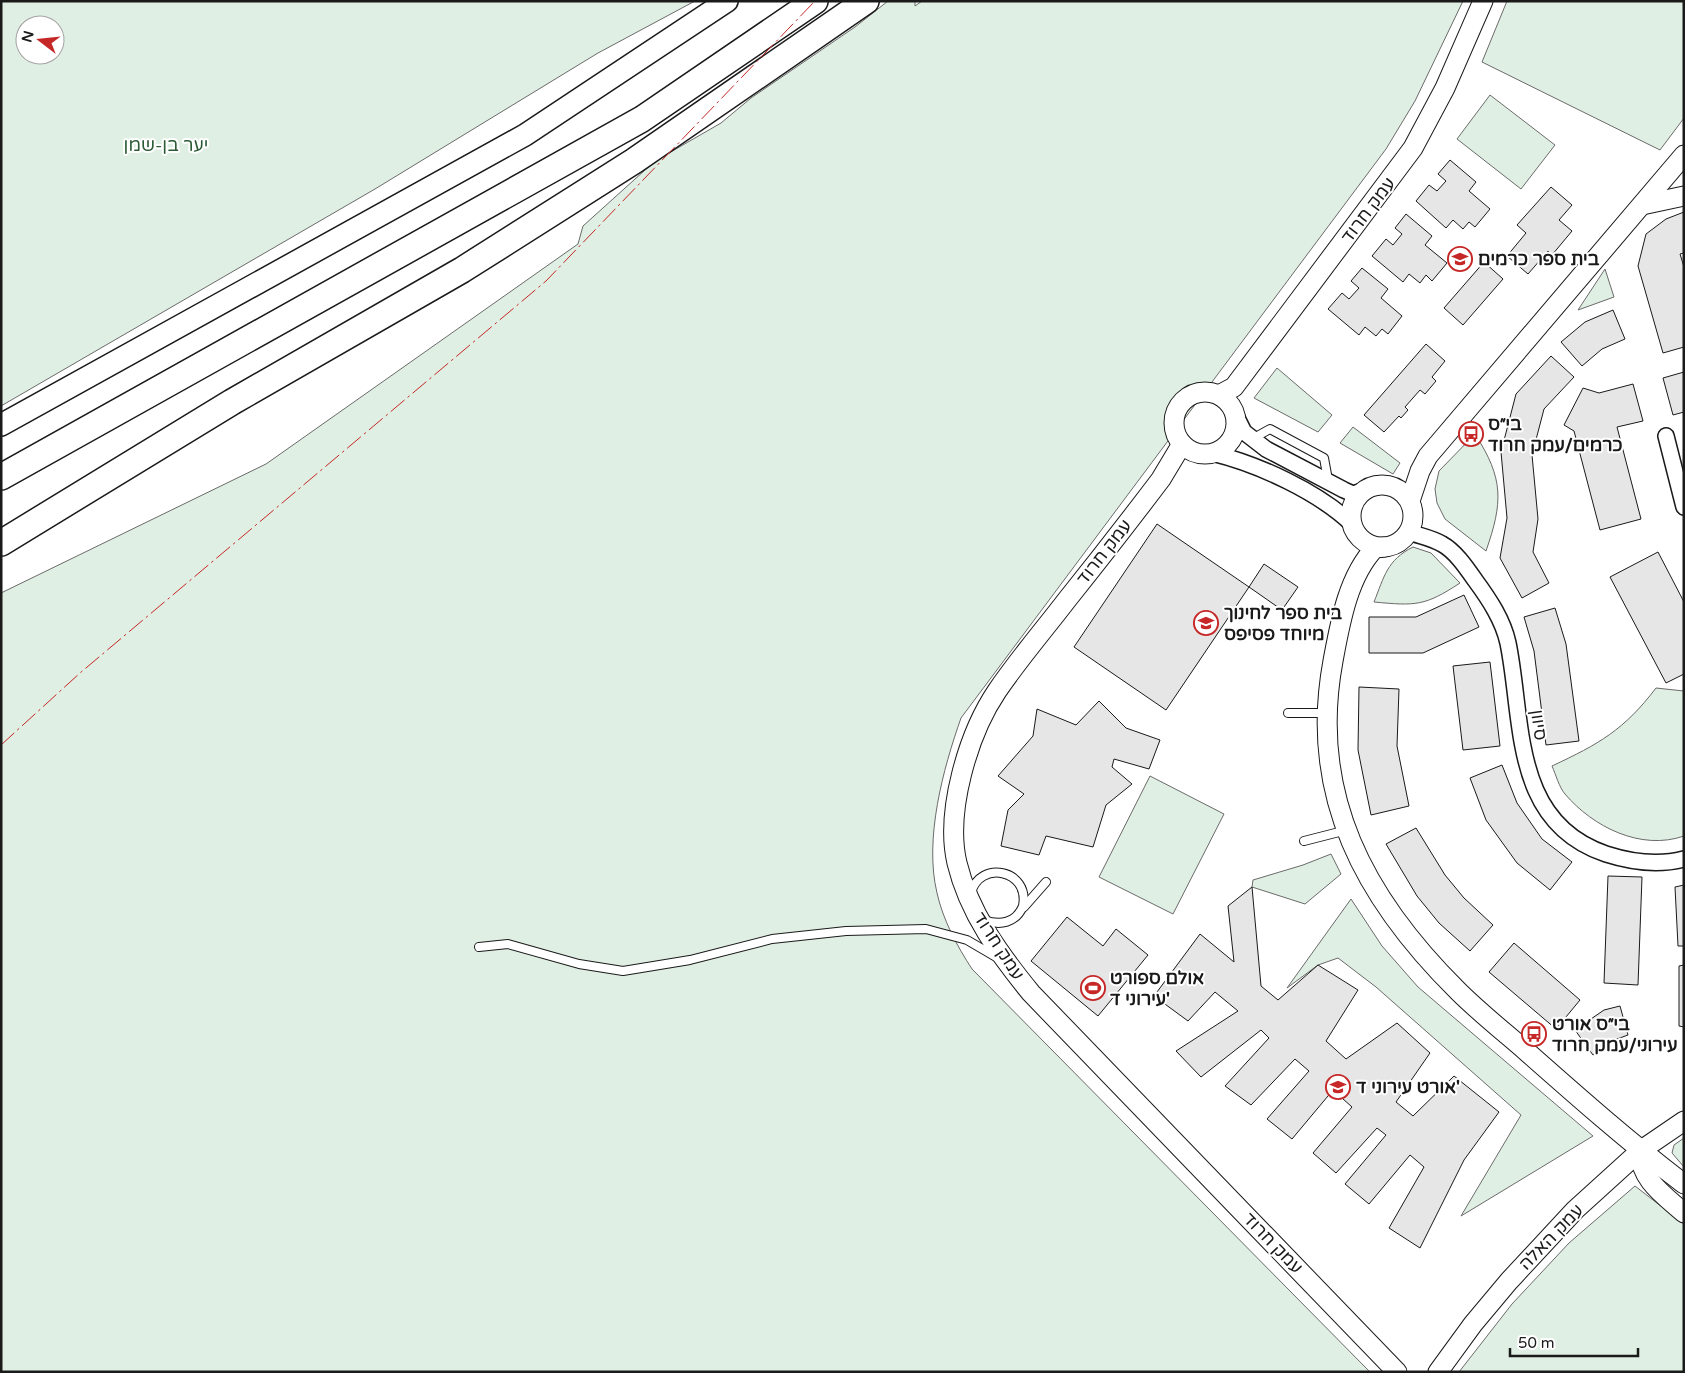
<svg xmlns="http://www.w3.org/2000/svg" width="1685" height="1373" font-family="'Varela Round','Noto Sans Hebrew',sans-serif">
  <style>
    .green { fill: #e0efe3; stroke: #6a6a6a; fill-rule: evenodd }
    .building { fill: #e6e6e6; stroke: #1a1a1a }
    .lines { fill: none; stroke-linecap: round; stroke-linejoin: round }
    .service-casing { stroke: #1a1a1a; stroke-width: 10 }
    .minor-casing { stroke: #1a1a1a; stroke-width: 18 }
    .tertiary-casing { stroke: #1a1a1a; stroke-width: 21 }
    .secondary-casing { stroke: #1a1a1a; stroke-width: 24 }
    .trunk-casing { stroke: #1a1a1a; stroke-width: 28 }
    .service { stroke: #fff; stroke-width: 8 }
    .minor { stroke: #fff; stroke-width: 15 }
    .tertiary { stroke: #fff; stroke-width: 19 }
    .secondary { stroke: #fff; stroke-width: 21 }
    .trunk { stroke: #fff; stroke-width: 25 }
    .power { stroke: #c62828; stroke-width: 1; stroke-dasharray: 18 4 2.5 4; stroke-linecap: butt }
    .labels { text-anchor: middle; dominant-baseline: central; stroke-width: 4; stroke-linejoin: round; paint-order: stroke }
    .park-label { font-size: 18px; fill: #2b5a34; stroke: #fff }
    .street-label { font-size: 18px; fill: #1a1a1a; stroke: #fff }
    .poi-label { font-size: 18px; font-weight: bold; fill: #1a1a1a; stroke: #fff; text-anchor: start }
  </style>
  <rect width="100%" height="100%" fill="#fff"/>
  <g class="green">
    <path d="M 1,1 L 695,1 L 598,53 L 375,189 L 1,406 ZM 25,25 L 55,25 L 55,55 L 25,55 Z"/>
    <path d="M 888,1 L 915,1 L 915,6 L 922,1 L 1463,1 L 1415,101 L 1386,149 L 961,718 C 943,769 924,839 937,893 C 943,920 957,946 972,969 L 1370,1372 L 1,1372 L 1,593 L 266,464 L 578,244 L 583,226 L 655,161 L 721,123 L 751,98 L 855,27 Z"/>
    <polygon points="1507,1 1684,1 1684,118 1660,150 1482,62"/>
    <polygon points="1490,95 1555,145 1521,189 1457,139"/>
    <polygon points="1605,269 1614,297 1578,310"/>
    <polygon points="1277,368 1332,415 1318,432 1254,398"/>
    <polygon points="1353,427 1400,463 1393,474 1340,443"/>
    <path d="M 1475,434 C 1504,479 1503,502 1486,551 L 1445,519 L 1437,503 L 1435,489 L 1439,471 Z"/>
    <path d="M 1413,547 L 1431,553 L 1460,583 C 1425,606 1416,606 1374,602 C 1384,577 1387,560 1413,547 Z"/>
    <path d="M 1656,688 L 1684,691 L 1684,836 C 1641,851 1593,827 1565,794 C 1559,787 1556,775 1552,766 C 1599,744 1624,730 1656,688 Z"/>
    <polygon points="1150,776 1224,814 1173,914 1099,877"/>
    <polygon points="1331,854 1341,874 1305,904 1252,887 1253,880 1303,865"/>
    <polygon points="1351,899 1382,946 1418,987 1593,1136 1461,1216 1521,1115 1376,987 1338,958 1318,965 1287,988"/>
    <polygon points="1684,1138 1684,1167 1672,1153 1674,1145"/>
    <polygon points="1635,1186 1684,1224 1684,1372 1459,1372 1512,1304 1569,1243"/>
  </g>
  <g class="building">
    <polygon points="1450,160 1476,182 1469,191 1490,209 1475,227 1469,222 1463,229 1453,220 1446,228 1416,201 1429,185 1437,191 1446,181 1438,174"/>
    <polygon points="1551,187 1572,205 1559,220 1572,231 1552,255 1548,251 1528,274 1507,256 1526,233 1517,225"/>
    <polygon points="1684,212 1684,253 1680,254 1684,267 1684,347 1663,353 1638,266 1646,234 1666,219"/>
    <polygon points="1406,214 1432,236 1425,245 1447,263 1432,281 1426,275 1420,283 1409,274 1403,282 1372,256 1386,239 1393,245 1402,234 1395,228"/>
    <polygon points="1484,262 1503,279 1463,325 1444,308"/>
    <polygon points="1362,268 1388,289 1381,298 1402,316 1388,334 1382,329 1376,336 1365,327 1359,335 1328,309 1342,293 1349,299 1359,288 1351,281"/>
    <polygon points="1613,310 1625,339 1602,349 1582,366 1561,342 1585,322"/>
    <polygon points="1426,344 1445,361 1432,377 1436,381 1425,394 1420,390 1405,407 1408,410 1401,418 1399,416 1384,432 1364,415"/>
    <polygon points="1551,356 1574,377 1544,409 1532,455 1538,519 1533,552 1549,583 1522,598 1500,558 1507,518 1501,452 1516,394"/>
    <polygon points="1684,372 1684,412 1673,415 1663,378"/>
    <polygon points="1633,384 1643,421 1617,427 1641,519 1600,530 1574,431 1564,425 1583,388 1599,393"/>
    <polygon points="1157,524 1249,587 1166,710 1074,647"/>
    <polygon points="1658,552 1684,602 1684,674 1666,683 1610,577"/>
    <polygon points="1264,564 1298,587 1282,610 1249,587"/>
    <polygon points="1464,595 1479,627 1423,653 1369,653 1369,617 1416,617"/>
    <polygon points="1555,608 1566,644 1579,741 1546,745 1534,651 1524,617"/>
    <polygon points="1490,662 1500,746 1463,750 1453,666"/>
    <polygon points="1359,687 1399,689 1397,746 1409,806 1371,815 1358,750"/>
    <polygon points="1099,701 1126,728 1160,740 1149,769 1114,759 1112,767 1132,784 1106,805 1093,847 1046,836 1039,855 1001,846 1008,810 1024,794 998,776 1033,736 1037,709 1076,725"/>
    <polygon points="1502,765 1517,803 1542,839 1572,862 1550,890 1517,863 1486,820 1470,778"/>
    <polygon points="1416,828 1445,875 1464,898 1493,925 1470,951 1439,923 1417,896 1386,844"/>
    <polygon points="1608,876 1642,877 1638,985 1604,983"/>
    <polygon points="1684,885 1684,946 1678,946 1675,887"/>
    <polygon points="1252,887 1261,986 1278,1000 1318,965 1358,990 1326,1041 1346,1059 1397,1023 1430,1053 1396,1102 1413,1116 1454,1076 1499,1112 1464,1160 1420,1248 1389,1228 1424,1167 1410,1155 1369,1204 1345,1184 1386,1135 1377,1128 1336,1173 1313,1153 1352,1107 1333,1090 1292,1139 1267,1119 1309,1071 1295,1059 1251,1105 1225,1086 1269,1038 1261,1030 1201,1077 1176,1051 1238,1011 1215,992 1188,1021 1154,996 1200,934 1234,962 1228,906"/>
    <polygon points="1067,917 1103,946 1116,929 1148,955 1098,1016 1031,961"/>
    <polygon points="1514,943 1580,1000 1556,1029 1489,972"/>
    <polygon points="1684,965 1684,1027 1679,1026 1679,966"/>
    <polygon points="1620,1006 1628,1035 1617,1039 1593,1055 1575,1030 1604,1010"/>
  </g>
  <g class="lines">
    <defs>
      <g id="service">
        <polyline points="1252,439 1270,429 1324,458 1328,480"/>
        <polyline points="1288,713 1327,713"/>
        <polyline points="1304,841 1347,830"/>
        <path d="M 971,893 C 979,860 1030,869 1023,906 C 1016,923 1000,926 984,920"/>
        <polyline points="1024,907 1046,882"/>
        <polyline points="479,947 508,944 579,964 623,971 690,960 772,939 846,931 926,929 967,940 996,957"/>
      </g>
      <g id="minor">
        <polyline points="1235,414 1244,432 1266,449 1344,490 1353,494 1365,490"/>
        <polyline points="1666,436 1684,507"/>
        <path d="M 1212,453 C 1258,464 1319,492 1353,525"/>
        <path d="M 1409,532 C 1420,536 1432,538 1442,544 C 1455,551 1466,567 1475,580 C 1489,599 1503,620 1508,643 C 1524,721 1511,822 1606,854 C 1631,862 1657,866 1684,859"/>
      </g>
      <g id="tertiary">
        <polyline points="1642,205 1684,196"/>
        <circle cx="1205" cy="423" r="31"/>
        <polyline points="1219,395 1234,387 1413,148 1445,88 1483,1"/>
        <path d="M 1182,444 L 1161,479 C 1130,520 1098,561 1066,601 C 1043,631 1018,660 997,691 C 968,734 945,812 957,863 C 969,913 1000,955 1031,993 L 1397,1372"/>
        <circle cx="1382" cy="516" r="31"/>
        <polyline points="1410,501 1420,471 1428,456 1684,155"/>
        <path d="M 1385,547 L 1375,548 C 1348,576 1340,623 1333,661 C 1308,795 1365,899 1458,991 C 1479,1012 1503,1031 1526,1051 C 1578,1097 1629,1142 1684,1184"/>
        <path d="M 1640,1151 C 1640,1180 1664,1195 1684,1213"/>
        <polyline points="1438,1372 1473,1324 1509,1281 1575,1210 1640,1151 1684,1121"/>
      </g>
      <polyline id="secondary" points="1,425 525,135 727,1"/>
      <g id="trunk">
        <polyline points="1,477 642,119 815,1"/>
        <polyline points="1,543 232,402 462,270 634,161 866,1"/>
      </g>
    </defs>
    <use href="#service" class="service-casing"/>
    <use href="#minor" class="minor-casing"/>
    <use href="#tertiary" class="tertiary-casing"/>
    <use href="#secondary" class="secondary-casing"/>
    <use href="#trunk" class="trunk-casing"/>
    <use href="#service" class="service"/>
    <use href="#minor" class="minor"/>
    <use href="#tertiary" class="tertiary"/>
    <use href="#secondary" class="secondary"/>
    <use href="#trunk" class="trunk"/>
    <polyline class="power" points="1,745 80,673 546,281 815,1"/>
  </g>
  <defs>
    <symbol id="school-ring" viewBox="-11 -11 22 22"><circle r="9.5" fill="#fff" stroke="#c62828" stroke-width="1.5"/><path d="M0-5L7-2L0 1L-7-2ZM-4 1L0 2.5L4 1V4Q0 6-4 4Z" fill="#c62828"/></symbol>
    <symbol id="bus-ring" viewBox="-11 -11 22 22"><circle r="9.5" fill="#fff" stroke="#c62828" stroke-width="1.5"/><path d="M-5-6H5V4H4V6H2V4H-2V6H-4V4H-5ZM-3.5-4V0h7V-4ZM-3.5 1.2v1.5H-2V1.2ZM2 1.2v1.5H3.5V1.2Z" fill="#c62828"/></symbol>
    <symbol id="stadium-ring" viewBox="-11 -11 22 22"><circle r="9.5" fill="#fff" stroke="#c62828" stroke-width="1.5"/><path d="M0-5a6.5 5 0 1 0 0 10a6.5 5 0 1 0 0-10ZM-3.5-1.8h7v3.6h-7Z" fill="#c62828"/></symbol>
  </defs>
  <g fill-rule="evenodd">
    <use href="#school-ring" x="1446" y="245" width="28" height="28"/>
    <use href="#bus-ring" x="1457" y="420" width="28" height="28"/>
    <use href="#school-ring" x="1192" y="609" width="28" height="28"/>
    <use href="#stadium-ring" x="1079" y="974" width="28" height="28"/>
    <use href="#bus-ring" x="1520" y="1020" width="28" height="28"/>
    <use href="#school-ring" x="1324" y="1073" width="28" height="28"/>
  </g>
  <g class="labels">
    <g class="park-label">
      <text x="166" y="145">יער בן-שמן</text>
    </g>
    <g class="street-label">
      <text transform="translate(1368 210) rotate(-53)">עמק חרוד</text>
      <text transform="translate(1104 552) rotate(-52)">עמק חרוד</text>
      <text transform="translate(1539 725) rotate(82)">סיוון</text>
      <text transform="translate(999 946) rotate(57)">עמק חרוד</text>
      <text transform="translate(1551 1237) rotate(-46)">עמק האלה</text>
      <text transform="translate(1273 1243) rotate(46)">עמק חרוד</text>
    </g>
    <g class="poi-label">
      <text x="1478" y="259">בית ספר כרמים</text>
      <text x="1488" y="424">בי״ס<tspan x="1488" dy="21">כרמים/עמק חרוד</tspan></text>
      <text x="1224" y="613">בית ספר לחינוך<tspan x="1224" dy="21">מיוחד פסיפס</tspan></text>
      <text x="1110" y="978">אולם ספורט<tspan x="1110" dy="21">עירוני ד'</tspan></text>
      <text x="1552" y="1024">בי״ס אורט<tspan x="1552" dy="21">עירוני/עמק חרוד</tspan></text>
      <text x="1356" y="1087">אורט עירוני ד'</text>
    </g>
  </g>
  <rect width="1685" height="1373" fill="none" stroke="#1a1a1a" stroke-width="5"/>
  <g transform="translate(40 40) rotate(286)"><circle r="24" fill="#ffffff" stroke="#a3a3a3"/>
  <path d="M0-4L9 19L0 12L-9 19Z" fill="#c62828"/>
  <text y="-8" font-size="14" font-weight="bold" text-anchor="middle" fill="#1a1a1a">N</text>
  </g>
  <path d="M1510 1348v8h128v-8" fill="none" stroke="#1a1a1a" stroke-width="2.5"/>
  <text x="1518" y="1348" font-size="15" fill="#1a1a1a" stroke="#ffffff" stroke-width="4" paint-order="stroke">50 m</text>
</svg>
